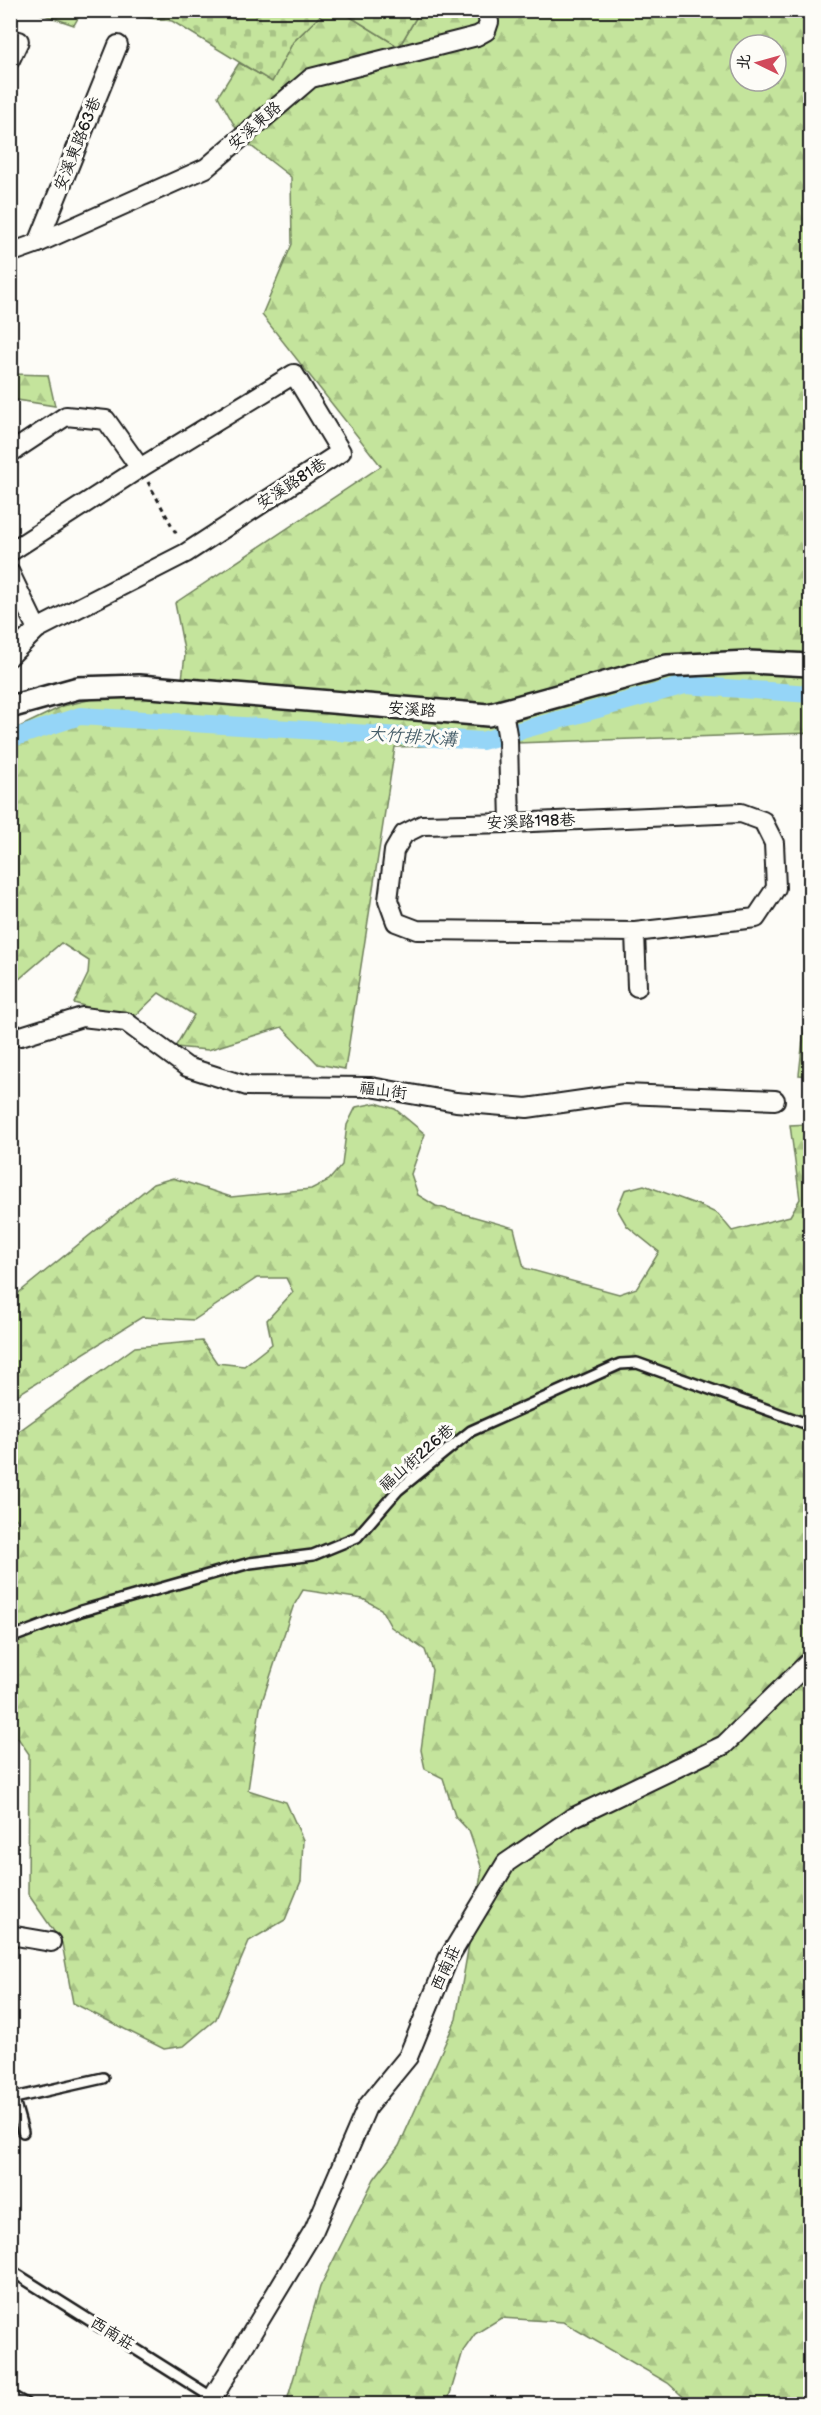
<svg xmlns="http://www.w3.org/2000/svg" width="821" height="2415" font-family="'Balsamiq Sans','LXGW WenKai TC',sans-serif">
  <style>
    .forest { fill: url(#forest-firs); stroke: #70805c; stroke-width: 1.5; fill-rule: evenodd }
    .cemetery { fill: url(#cemetery-stones); stroke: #70805c; stroke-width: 1.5 }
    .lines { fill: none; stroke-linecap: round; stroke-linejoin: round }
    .canal { stroke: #95d5f7; stroke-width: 18 }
    .service-casing { stroke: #1c1c1c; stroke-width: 14 }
    .minor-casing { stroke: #1c1c1c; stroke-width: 22 }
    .tertiary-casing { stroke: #1c1c1c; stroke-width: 26 }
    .path { stroke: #1c1c1c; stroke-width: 3; stroke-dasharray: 4.5 4.5; stroke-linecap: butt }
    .service { stroke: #fdfcf7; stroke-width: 9 }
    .minor { stroke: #fdfcf7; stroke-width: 18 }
    .tertiary { stroke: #fdfcf7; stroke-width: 21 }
    .labels { text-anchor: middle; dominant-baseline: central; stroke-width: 6; stroke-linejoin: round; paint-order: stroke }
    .street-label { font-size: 16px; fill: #1c1c1c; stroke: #fdfcf7 }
    .water-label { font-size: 18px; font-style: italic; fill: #465d69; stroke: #fdfcf7 }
  </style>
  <defs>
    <pattern id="forest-firs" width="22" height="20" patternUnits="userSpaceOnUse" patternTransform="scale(1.5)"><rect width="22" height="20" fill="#c4e49c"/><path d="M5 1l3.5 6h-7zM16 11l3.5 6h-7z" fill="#a8c386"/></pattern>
    <pattern id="cemetery-stones" width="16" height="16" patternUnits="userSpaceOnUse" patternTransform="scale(1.5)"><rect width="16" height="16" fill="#c4e49c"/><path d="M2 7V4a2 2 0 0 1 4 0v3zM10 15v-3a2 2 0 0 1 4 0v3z" fill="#a8c386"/></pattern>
  </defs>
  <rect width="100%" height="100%" fill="#fdfcf7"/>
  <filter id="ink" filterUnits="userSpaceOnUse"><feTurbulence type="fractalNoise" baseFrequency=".0167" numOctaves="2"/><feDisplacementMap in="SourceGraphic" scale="12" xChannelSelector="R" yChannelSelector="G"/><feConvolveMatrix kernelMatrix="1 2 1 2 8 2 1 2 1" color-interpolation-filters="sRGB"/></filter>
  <g filter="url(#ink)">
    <g class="forest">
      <polygon points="33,11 82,11 74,25"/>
      <path d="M 325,11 L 341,11 L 399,47 L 420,11 L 810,11 L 810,733 L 395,747 L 345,1069 L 318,1064 L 282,1027 L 208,1050 L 175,1047 L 194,1015 L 159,993 L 131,1020 L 74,1003 L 88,974 L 89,961 L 61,943 L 11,986 L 11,731 L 63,706 L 122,692 L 181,687 L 185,655 L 175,603 L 381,466 L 262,315 L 292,244 L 291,177 L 242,139 L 218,96 L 239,63 L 272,81 L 293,42 ZM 740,45 L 776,45 L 776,81 L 740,81 Z"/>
      <polygon points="11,374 48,375 55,406 11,399"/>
      <polygon points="810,976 810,1076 799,1075"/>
      <polygon points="376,1103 395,1109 425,1134 411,1174 418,1195 436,1206 514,1228 524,1268 619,1294 637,1288 659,1252 627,1226 617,1209 625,1190 644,1185 701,1206 718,1214 732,1231 790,1216 800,1199 790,1125 810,1124 810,2404 691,2404 668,2383 563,2322 501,2318 475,2334 463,2351 447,2404 286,2404 320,2287 374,2179 399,2146 456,2019 482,1869 469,1831 455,1816 443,1778 425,1769 421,1750 432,1670 425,1650 391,1627 381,1609 363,1599 303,1590 293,1607 260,1708 248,1790 286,1802 303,1840 301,1881 285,1920 249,1941 216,2019 184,2046 164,2049 73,2003 62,1943 28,1894 29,1754 18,1738 11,1735 10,1537 18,1521 11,1513 11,1437 135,1347 202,1341 217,1363 244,1366 272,1344 267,1320 293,1292 286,1278 257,1278 194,1320 142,1317 11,1399 11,1299 153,1184 173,1178 231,1197 311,1189 329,1180 342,1165 347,1125 356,1107"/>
    </g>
    <g class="cemetery">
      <polygon points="128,10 325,10 325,11 293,42 272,82 172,21 126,15"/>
      <polygon points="341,11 420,11 399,47"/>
    </g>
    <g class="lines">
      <polyline class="canal" points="10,739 80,716 482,741 685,685 810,694"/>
      <defs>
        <g id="service">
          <polyline points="10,1638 81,1611 250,1563 313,1555 357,1537 398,1490 471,1431 620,1364 637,1363 810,1425"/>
          <polyline points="10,2086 23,2132"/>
          <polyline points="10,2099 103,2078"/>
          <polyline points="10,2270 213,2398"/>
          <polyline points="10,2395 26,2404"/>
        </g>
        <g id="minor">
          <polyline points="10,60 19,41"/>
          <polyline points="38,243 118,45"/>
          <polyline points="10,253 38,243 206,168 311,78 477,36 486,31 489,22 486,10"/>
          <polyline points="10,453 66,416 106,420 140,468"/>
          <polyline points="10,552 140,468 294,374 341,452 186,553 37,629 10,656"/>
          <polyline points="10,573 37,629"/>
          <polyline points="503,711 508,740 510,823"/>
          <polyline points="635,932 417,930 396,922 388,900 394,851 404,834 422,825 510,823 741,813 763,821 774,843 776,888 756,918 635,932 637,987"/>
          <polyline points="10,1036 21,1036 82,1017 126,1022 187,1067 247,1086 371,1087 456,1102 527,1108 624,1094 775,1100"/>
          <polyline points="10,1935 51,1942"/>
          <polyline points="209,2404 314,2230 367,2107 408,2057 448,1959 506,1863 572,1818 724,1745 810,1661"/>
        </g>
        <polyline id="tertiary" points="10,707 78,688 139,686 488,715 667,666 748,662 810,665"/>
      </defs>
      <use href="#service" class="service-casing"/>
      <use href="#minor" class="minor-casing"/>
      <use href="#tertiary" class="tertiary-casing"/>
      <polyline class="path" points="148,482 178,537"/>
      <use href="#service" class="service"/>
      <use href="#minor" class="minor"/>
      <use href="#tertiary" class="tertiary"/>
    </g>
  </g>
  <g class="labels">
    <g class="street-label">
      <text transform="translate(255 126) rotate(-41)">安溪東路</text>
      <text transform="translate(78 144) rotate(-68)">安溪東路63巷</text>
      <text transform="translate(292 484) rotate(-33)">安溪路81巷</text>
      <text transform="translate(412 710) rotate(4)">安溪路</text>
      <text transform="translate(531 822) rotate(-2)">安溪路198巷</text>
      <text transform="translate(383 1091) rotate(7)">福山街</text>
      <text transform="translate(417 1458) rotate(-41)">福山街226巷</text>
      <text transform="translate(446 1968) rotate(-65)">西南莊</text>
      <text transform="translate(112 2334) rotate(32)">西南莊</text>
    </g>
    <g class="water-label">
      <text transform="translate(412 737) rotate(4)">大竹排水溝</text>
    </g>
  </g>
  <rect width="821" height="2415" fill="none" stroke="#fdfcf7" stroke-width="36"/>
  <rect x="18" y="18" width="785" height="2379" fill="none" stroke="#1c1c1c" stroke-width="2" filter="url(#ink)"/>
  <g transform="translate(758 63) rotate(275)"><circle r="28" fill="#fdfcf7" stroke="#a3a29f" stroke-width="1.5"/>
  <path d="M0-4.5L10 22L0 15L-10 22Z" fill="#d1495b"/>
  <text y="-9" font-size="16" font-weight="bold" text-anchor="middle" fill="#1c1c1c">北</text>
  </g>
</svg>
